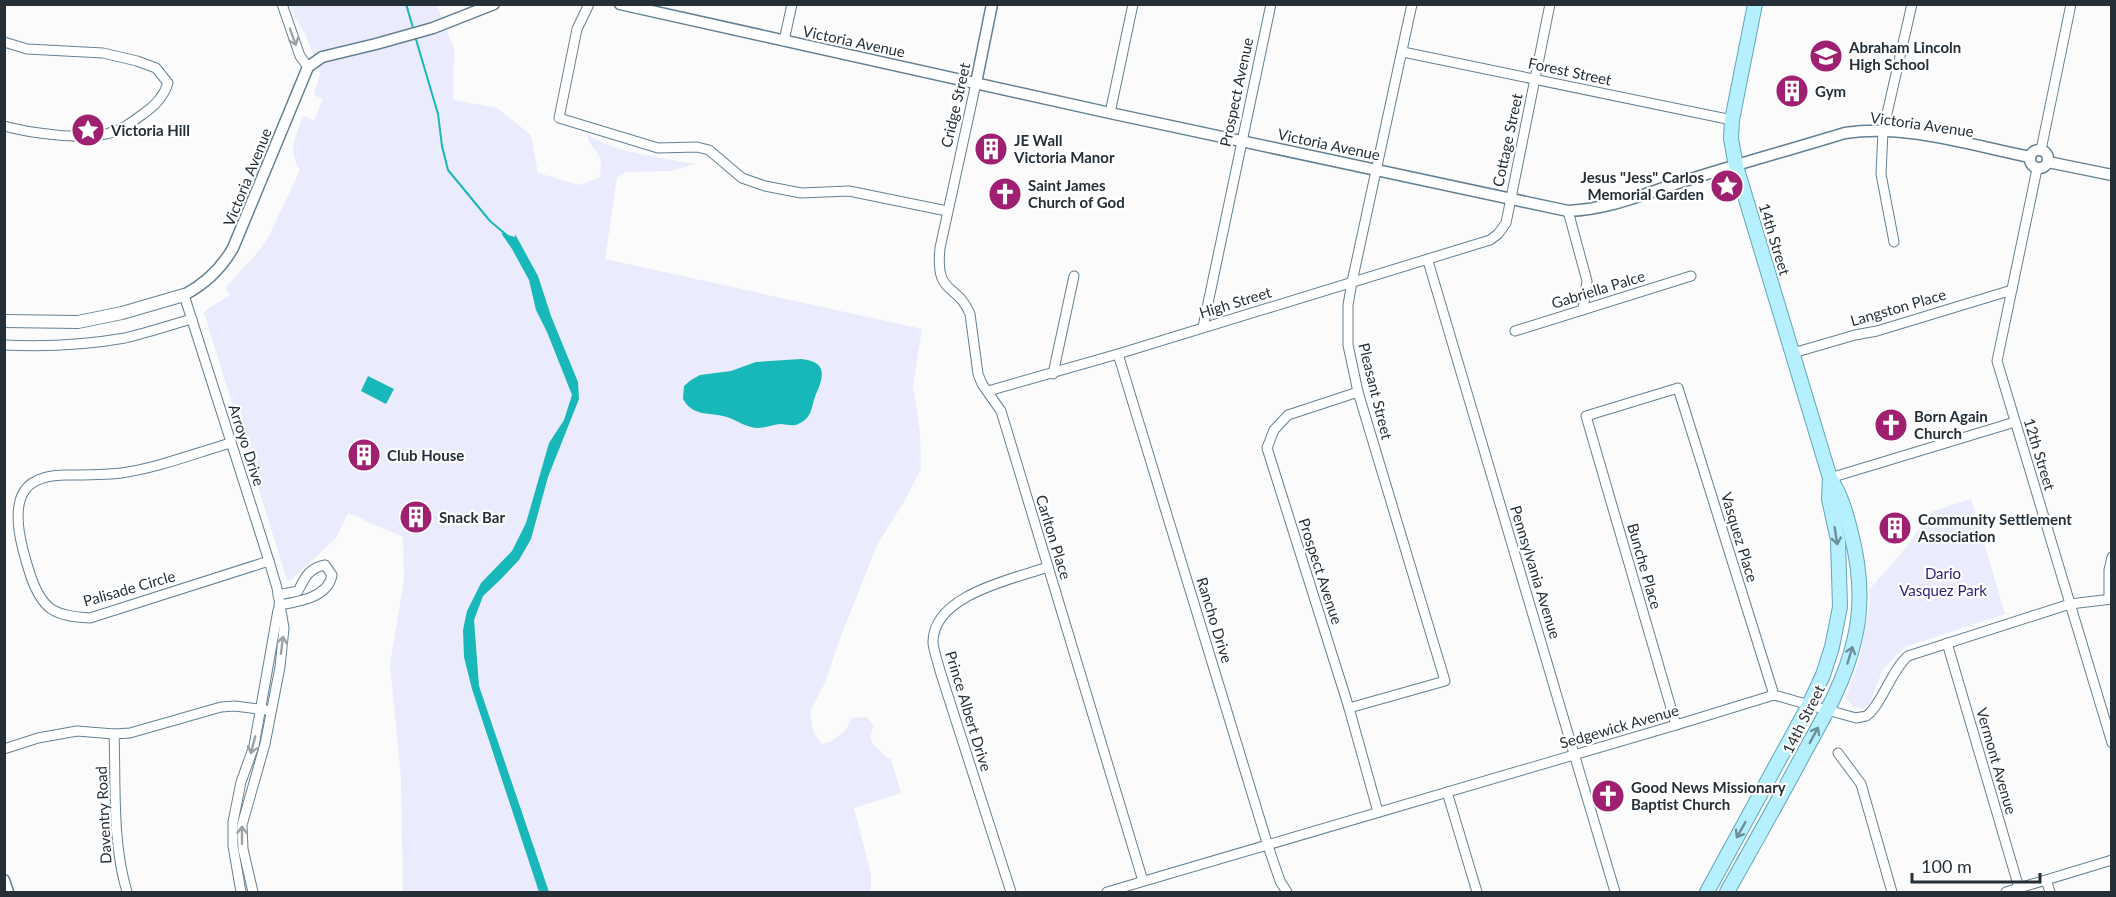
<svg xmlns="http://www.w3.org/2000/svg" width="2116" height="897" font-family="Lato,sans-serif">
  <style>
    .green { fill: #eaebfc }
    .water { fill: #18b7b9 }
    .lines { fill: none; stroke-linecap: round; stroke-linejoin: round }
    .stream { stroke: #18b7b9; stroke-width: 2 }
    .minor-casing { stroke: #648093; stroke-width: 11 }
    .tertiary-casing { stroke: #648093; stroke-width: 13 }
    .secondary-casing { stroke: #648093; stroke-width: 14 }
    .primary-casing { stroke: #63a5b9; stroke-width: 16 }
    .minor { stroke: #fff; stroke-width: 9 }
    .tertiary { stroke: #fff; stroke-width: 10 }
    .secondary { stroke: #fff; stroke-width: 12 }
    .primary { stroke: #b6effe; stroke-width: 14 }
    .oneway { stroke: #9ca1a5 }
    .oneway2 { stroke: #6d8f9b }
    .labels { text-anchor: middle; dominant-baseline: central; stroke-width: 4.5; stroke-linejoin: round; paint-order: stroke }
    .street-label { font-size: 15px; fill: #242f38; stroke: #fff }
    .poi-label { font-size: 15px; font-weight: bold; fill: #242f38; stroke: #fff; text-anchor: start }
    .park-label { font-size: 15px; fill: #2d1c79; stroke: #fff }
  </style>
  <rect width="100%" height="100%" fill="#fbfbfb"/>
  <g class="green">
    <path d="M 436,4 L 454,48 L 453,100 L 497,108 L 531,135 L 538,173 L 579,185 L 599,178 C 607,149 589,152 587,134 C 614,153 661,157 695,164 L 671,171 L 626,172 L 617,177 L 605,259 L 922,329 L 913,386 L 920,432 L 921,469 L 905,500 L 877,545 L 839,641 L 825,683 L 810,711 L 813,731 L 822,744 L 832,741 L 845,731 L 852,718 L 866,717 L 874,726 C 865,743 877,746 887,758 L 891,759 L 901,793 L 854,808 L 871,875 L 871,892 L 403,892 L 401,778 L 390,664 L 404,579 L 403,537 L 348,513 L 336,538 L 290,581 L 287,580 L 204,313 L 206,310 L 230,295 L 225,288 L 257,253 L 269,236 L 300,170 C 287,150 296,136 303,116 L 314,120 L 323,99 L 314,95 L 320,73 L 306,36 L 289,5 Z"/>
    <polygon points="1971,499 2005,614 1905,647 1883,669 1870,702 1863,709 1853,707 1846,698 1859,660 1870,602 1869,590 1903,551 1933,511"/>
  </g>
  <g class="water">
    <polygon points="501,233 515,237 515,234 538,276 551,316 578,382 579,399 548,477 531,539 519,560 500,580 483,596 474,620 479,686 549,892 539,892 472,689 464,657 463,630 467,611 481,583 512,551 526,523 549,443 564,420 572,395 547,332 536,310 529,280 512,249"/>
    <path d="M 801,359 C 826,361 825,375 816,394 C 811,406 813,418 798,424 C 792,427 787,424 780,424 C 772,425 765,428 757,428 C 746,427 738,421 727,417 C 710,412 693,417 683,399 L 684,386 L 691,380 L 700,375 L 731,371 L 756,362 Z"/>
    <polygon points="368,376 394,389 386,404 361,391"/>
  </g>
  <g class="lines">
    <g class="stream">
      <polyline points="406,4 414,31"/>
      <polyline points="415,36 438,114 442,146 448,170 490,221 509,237"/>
    </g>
    <defs>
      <g id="minor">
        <polyline points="282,4 300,56 308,67"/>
        <polyline points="589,4 577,29 559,118 658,148 697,147 709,150 742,178 765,186 801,193 849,191 947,211"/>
        <polyline points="784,41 792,4"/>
        <path d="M 4,42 L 27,49 L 103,53 L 137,61 L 156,68 L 168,83 C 164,96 155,106 143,114 C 131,123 120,131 106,134 C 82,140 29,133 4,126"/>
        <polyline points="1403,52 1732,120"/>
        <path d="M 976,83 L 940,248 C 935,297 957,282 970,314 L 978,374 L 982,384 L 1001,411 L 1143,881"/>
        <polyline points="1110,113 1133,4"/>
        <polyline points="2041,150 2071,4"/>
        <polyline points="2037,169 1997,361 2112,743"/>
        <polyline points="1568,211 1587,281 1583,310"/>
        <polyline points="1894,242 1881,174 1883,131 1912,4"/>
        <polyline points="1428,261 1615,892"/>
        <polyline points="184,295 269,561 277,588 284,628 280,667 265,744 242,825 243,849 253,892"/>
        <polyline points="1203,327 1271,4"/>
        <polyline points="1515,331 1691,276"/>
        <path d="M 4,345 C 45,347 85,345 125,338 C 147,333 170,325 192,319"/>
        <polyline points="1793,353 1855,335 1877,331 2012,290"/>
        <polyline points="1118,354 1268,846 1280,881 1287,892"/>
        <polyline points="1053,374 1074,276"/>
        <polyline points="988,391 1118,354 1490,240 1498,234 1506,223 1550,4"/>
        <polyline points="1358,392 1288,415 1274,430 1267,448 1349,708 1378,812"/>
        <path d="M 231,443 C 195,453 158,468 121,473 C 103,475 84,475 66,475 C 52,475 33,478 25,490 C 10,511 23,552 30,574 C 42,610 54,616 90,618 L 269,561"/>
        <polyline points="1830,478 2015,422"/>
        <path d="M 278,595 L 298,591 C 305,577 309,568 325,565 L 332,575 C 328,598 297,602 279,605"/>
        <polyline points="2109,599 2109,570 2112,557"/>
        <polyline points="1947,643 2019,888"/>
        <polyline points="1349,708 1445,681 1358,392 1348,345 1348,305 1352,282 1412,4"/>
        <polyline points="1676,725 1586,416 1678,388 1774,695"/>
        <path d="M 114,734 C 116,787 112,842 127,892"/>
        <polyline points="4,749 38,738 77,731 114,734 130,733 221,707 235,706 266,710"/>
        <polyline points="1838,753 1861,784 1892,892"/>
        <polyline points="1447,792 1477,892"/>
        <polyline points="2046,880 2050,892"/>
        <polyline points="241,892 233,846 233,822 241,782 254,746 278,610"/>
        <path d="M 1011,892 L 940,671 C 938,662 934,652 933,643 C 932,595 1013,579 1048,567"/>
        <path d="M 1107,892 L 1676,725 L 1774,695 L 1856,718 C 1859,717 1863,717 1866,716 C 1880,708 1892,669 1908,656 L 2070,604 L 2112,599"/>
        <polyline points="2006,892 2112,860"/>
      </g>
      <g id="tertiary">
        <path d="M 620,4 L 1110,113 L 1568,211 C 1606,209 1634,198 1669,186 C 1727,167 1786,151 1845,133 C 1906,124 1970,145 2030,157"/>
        <polyline points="976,83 992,4"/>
        <circle cx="2039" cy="159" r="9"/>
        <polyline points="2048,162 2112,175"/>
        <path d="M 184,295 C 205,284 221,269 233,248 L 308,67 L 322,57 L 376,44 L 433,28 L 494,4"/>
        <polyline points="4,880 8,892"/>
      </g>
      <polyline id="secondary" points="4,321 78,322 122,313 184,295"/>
      <g id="primary">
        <polyline points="1707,892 1809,705 1823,675 1832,647 1840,607 1838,540 1829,499 1830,478"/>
        <path d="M 1727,892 C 1753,846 1779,800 1804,753 C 1824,717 1845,681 1854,641 C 1863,606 1860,568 1851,533 C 1846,513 1841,495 1830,478 L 1736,166 L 1731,139 L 1732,120 L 1755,4"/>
      </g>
    </defs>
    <use href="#minor" class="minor-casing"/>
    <use href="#tertiary" class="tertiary-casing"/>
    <use href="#secondary" class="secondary-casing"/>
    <use href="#primary" class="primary-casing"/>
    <use href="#minor" class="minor"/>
    <use href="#tertiary" class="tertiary"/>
    <use href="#secondary" class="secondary"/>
    <use href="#primary" class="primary"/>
  </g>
  <defs><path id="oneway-shaft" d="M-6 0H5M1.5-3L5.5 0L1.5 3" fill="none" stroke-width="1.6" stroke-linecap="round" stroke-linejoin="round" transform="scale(1.5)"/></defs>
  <g class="oneway">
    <use href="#oneway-shaft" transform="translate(293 37) rotate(70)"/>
    <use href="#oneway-shaft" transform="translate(282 645) rotate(-83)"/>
    <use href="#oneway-shaft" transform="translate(253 745) rotate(105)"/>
    <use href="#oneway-shaft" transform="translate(242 835) rotate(-90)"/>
  </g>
  <g class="oneway2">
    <use href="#oneway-shaft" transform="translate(1836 536) rotate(81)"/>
    <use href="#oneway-shaft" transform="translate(1850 655) rotate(-73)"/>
    <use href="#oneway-shaft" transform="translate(1814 735) rotate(-62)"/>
    <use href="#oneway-shaft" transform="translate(1741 830) rotate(119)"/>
  </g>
  <defs>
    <symbol id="school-disc" viewBox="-11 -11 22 22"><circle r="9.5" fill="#9f1f71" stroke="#fff"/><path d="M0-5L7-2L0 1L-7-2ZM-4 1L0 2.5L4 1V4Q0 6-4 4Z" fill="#fff"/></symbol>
    <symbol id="building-disc" viewBox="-11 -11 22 22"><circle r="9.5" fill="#9f1f71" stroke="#fff"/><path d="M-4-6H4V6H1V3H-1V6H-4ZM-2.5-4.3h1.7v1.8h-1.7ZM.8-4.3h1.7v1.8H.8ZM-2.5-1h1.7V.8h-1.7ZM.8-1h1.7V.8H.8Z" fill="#fff"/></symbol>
    <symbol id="sight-disc" viewBox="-11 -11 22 22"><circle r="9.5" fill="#9f1f71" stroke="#fff"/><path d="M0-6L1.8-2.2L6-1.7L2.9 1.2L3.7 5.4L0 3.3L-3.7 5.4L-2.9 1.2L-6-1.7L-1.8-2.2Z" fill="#fff"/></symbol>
    <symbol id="church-disc" viewBox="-11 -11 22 22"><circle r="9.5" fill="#9f1f71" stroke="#fff"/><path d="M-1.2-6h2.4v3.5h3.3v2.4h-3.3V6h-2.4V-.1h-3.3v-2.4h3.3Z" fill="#fff"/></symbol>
  </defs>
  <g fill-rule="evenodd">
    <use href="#school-disc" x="1807" y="37" width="38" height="38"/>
    <use href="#building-disc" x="1773" y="72" width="38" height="38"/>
    <use href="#sight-disc" x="69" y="111" width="38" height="38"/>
    <use href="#building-disc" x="972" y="130" width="38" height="38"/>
    <use href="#sight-disc" x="1708" y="167" width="38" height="38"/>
    <use href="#church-disc" x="986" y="175" width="38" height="38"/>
    <use href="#church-disc" x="1872" y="406" width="38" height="38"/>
    <use href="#building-disc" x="345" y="436" width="38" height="38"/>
    <use href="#building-disc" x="397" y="498" width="38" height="38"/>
    <use href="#building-disc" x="1876" y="509" width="38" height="38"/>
    <use href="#church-disc" x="1589" y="777" width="38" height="38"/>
  </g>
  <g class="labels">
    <g class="street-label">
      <text transform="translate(854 41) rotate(12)">Victoria Avenue</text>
      <text transform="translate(1570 71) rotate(12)">Forest Street</text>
      <text transform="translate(1236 92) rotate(-78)">Prospect Avenue</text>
      <text transform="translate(955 105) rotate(-77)">Cridge Street</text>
      <text transform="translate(1922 124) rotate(8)">Victoria Avenue</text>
      <text transform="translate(1507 140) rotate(-78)">Cottage Street</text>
      <text transform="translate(1329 144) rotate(12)">Victoria Avenue</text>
      <text transform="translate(247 177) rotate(-68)">Victoria Avenue</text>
      <text transform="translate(1775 239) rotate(73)">14th Street</text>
      <text transform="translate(1598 289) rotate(-17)">Gabriella Palce</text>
      <text transform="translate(1235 302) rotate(-17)">High Street</text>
      <text transform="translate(1898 307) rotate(-16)">Langston Place</text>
      <text transform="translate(1376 391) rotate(76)">Pleasant Street</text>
      <text transform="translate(247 445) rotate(72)">Arroyo Drive</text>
      <text transform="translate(2040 454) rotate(73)">12th Street</text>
      <text transform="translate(1054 537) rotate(73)">Carlton Place</text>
      <text transform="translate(1740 537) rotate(73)">Vasquez Place</text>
      <text transform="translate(1645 566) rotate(74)">Bunche Place</text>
      <text transform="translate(1321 571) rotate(72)">Prospect Avenue</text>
      <text transform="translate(1536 572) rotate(73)">Pennsylvania Avenue</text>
      <text transform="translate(129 588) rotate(-16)">Palisade Circle</text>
      <text transform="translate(1215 620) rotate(73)">Rancho Drive</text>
      <text transform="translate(969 711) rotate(73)">Prince Albert Drive</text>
      <text transform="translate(1803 719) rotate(-63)">14th Street</text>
      <text transform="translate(1619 726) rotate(-16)">Sedgewick Avenue</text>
      <text transform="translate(1997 761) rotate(74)">Vermont Avenue</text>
      <text transform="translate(103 815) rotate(-93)">Daventry Road</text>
    </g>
    <g class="poi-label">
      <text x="1849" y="47">Abraham Lincoln<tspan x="1849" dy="17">High School</tspan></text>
      <text x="1815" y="91">Gym</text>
      <text x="111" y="130">Victoria Hill</text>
      <text x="1014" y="140">JE Wall<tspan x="1014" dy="17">Victoria Manor</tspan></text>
      <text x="1704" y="177" text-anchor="end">Jesus "Jess" Carlos<tspan x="1704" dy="17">Memorial Garden</tspan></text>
      <text x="1028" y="185">Saint James<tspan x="1028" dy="17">Church of God</tspan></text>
      <text x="1914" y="416">Born Again<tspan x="1914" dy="17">Church</tspan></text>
      <text x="387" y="455">Club House</text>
      <text x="439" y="517">Snack Bar</text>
      <text x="1918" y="519">Community Settlement<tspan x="1918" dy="17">Association</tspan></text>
      <text x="1631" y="787">Good News Missionary<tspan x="1631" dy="17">Baptist Church</tspan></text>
    </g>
    <g class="park-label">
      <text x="1943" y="573">Dario<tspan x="1943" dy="17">Vasquez Park</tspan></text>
    </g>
  </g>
  <rect width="2116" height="897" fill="none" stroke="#242f38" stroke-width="12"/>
  <path d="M1912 873v9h128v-9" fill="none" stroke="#242f38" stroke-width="3"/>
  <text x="1921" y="873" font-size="18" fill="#242f38" stroke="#ffffff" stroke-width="4.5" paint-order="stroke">100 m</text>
</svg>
